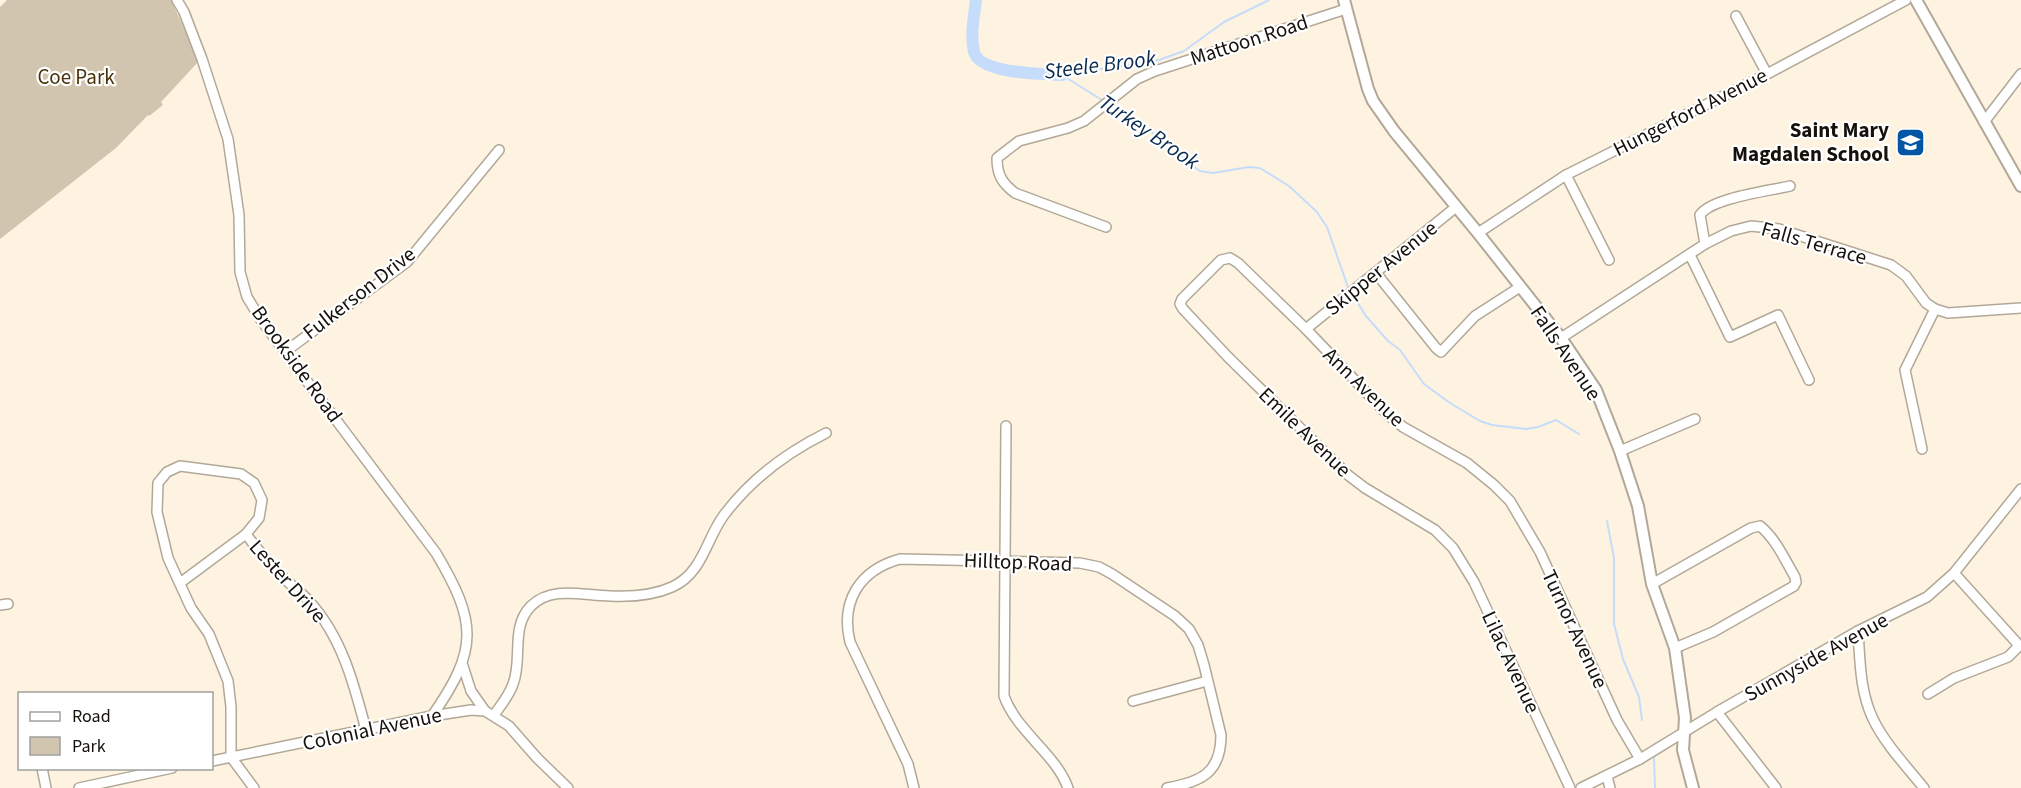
<svg xmlns="http://www.w3.org/2000/svg" width="2021" height="788" font-family="'Source Sans 3',sans-serif">
  <style>
    .green { fill: #d2c5af }
    .lines { fill: none; stroke-linecap: round; stroke-linejoin: round }
    .stream { stroke: #c5dcfa; stroke-width: 2 }
    .river { stroke: #c5dcfa; stroke-width: 12 }
    .minor-casing { stroke: #b2a898; stroke-width: 12 }
    .major-casing { stroke: #b2a898; stroke-width: 14 }
    .minor { stroke: #fff; stroke-width: 9 }
    .major { stroke: #fff; stroke-width: 10 }
    .labels { text-anchor: middle; dominant-baseline: central; stroke-width: 4.5; stroke-linejoin: round; paint-order: stroke }
    .street-label { font-size: 21px; fill: #15110b; stroke: #fff }
    .park-label { font-size: 21px; fill: #48330a; stroke: #fff }
    .poi-label { font-size: 21px; font-weight: bold; fill: #15110b; stroke: #fff; text-anchor: end }
    .water-label { font-size: 22px; font-style: italic; fill: #082a4f; stroke: #fff }
  </style>
  <rect width="100%" height="100%" fill="#fef3e1"/>
  <polygon class="green" points="7,0 171,0 199,61 161,102 163,105 149,116 148,115 116,148 0,239 0,7"/>
  <g class="lines">
    <g class="stream">
      <polyline points="1062,75 1105,102"/>
      <polyline points="1062,75 1159,60 1184,51 1224,22 1269,0"/>
      <polyline points="1109,105 1173,146 1187,162 1200,171 1213,173 1249,167 1260,168 1289,186 1317,212 1327,227 1349,290"/>
      <polyline points="1352,294 1366,316 1388,341 1400,350 1424,384 1450,403 1480,421 1492,425 1526,429 1538,427 1556,420 1579,434"/>
      <polyline points="1607,521 1614,558 1614,624 1623,659 1639,697 1642,720"/>
      <polyline points="1654,757 1655,788"/>
    </g>
    <path class="river" d="M 976,0 C 974,17 970,35 974,52 C 980,74 1043,74 1062,75"/>
    <defs>
      <g id="minor">
        <path d="M 177,0 L 184,12 L 202,59 L 228,139 L 239,215 L 240,272 L 247,297 L 261,320 L 436,553 C 477,622 479,649 432,716"/>
        <polyline points="1736,16 1767,74"/>
        <polyline points="1984,122 2021,74"/>
        <polyline points="1566,175 1609,260"/>
        <path d="M 1106,227 L 1015,193 C 1002,183 997,175 997,158 L 1019,141 L 1068,128 L 1084,121 L 1137,79 L 1155,71 L 1346,9"/>
        <polyline points="1478,233 1566,175 1767,74 1906,0"/>
        <path d="M 1705,244 L 1700,215 C 1711,198 1769,191 1790,186"/>
        <polyline points="1690,255 1730,337 1778,315 1809,380"/>
        <polyline points="1376,273 1436,348 1441,352 1475,316 1520,287"/>
        <polyline points="1306,329 1456,207"/>
        <polyline points="1561,338 1705,244 1731,231 1751,226 1779,229 1891,265 1906,276 1926,303 1935,309 1948,313 2021,308"/>
        <polyline points="286,351 407,262 499,150"/>
        <path d="M 1006,426 L 1004,696 C 1017,732 1056,754 1068,788"/>
        <polyline points="1922,449 1905,370 1935,309"/>
        <polyline points="1620,451 1695,419"/>
        <path d="M 246,534 C 258,551 271,565 285,579 C 293,587 302,593 309,601 C 342,637 354,684 366,730"/>
        <polyline points="180,583 246,534 259,518 262,500 254,483 241,474 180,466 167,472 158,483 157,512 168,558 191,608 209,634 228,681 231,707 231,757 254,788"/>
        <path d="M 1652,584 L 1751,528 L 1760,526 C 1776,539 1785,560 1795,577 L 1796,582 L 1794,586 L 1713,632 L 1675,648"/>
        <polyline points="0,605 8,604"/>
        <path d="M 1858,631 C 1860,661 1860,692 1873,719 C 1885,744 1907,767 1924,788"/>
        <polyline points="463,666 471,691 485,711"/>
        <polyline points="1928,694 1954,678 2008,657 2017,648 2017,643 1954,573"/>
        <polyline points="1133,701 1207,681"/>
        <polyline points="1717,712 1776,788"/>
        <path d="M 494,715 C 501,705 509,696 513,684 C 523,659 510,627 531,606 C 552,585 584,596 610,596 C 631,597 652,596 672,587 C 703,573 706,539 724,515 C 751,479 786,453 826,433"/>
        <polyline points="212,761 432,716 471,710 485,711 509,726 537,758 568,788"/>
        <polyline points="42,768 46,788"/>
        <polyline points="1607,776 1610,788"/>
        <polyline points="79,788 172,768"/>
        <path d="M 914,788 L 908,764 L 850,642 C 840,601 860,570 900,559 L 1080,563 L 1099,567 L 1112,574 L 1175,616 L 1189,629 L 1198,645 L 1204,665 L 1221,735 C 1221,773 1201,782 1167,788"/>
        <polyline points="1570,788 1474,582 1453,548 1435,530 1365,488 1348,475 1228,357 1183,309 1180,304 1182,299 1221,260 1230,258 1238,263 1306,329 1387,414 1403,427 1467,463 1494,485 1510,501 1540,552 1617,720 1640,759"/>
        <polyline points="1581,788 1640,759 1717,712 1858,631 1927,597 1954,573 2021,489"/>
      </g>
      <g id="major">
        <polyline points="1344,0 1368,89 1373,101 1394,131 1478,233 1561,338 1596,390 1620,451 1638,506 1652,584 1675,648 1685,718 1683,750 1693,788"/>
        <polyline points="1916,0 2021,186"/>
      </g>
    </defs>
    <use href="#minor" class="minor-casing"/>
    <use href="#major" class="major-casing"/>
    <use href="#minor" class="minor"/>
    <use href="#major" class="major"/>
  </g>
  <defs>
    <symbol id="school-square" viewBox="-11 -11 22 22"><rect x="-9" y="-9" width="18" height="18" rx="4" fill="#0456a5" stroke="#fff"/><path d="M0-5L7-2L0 1L-7-2ZM-4 1L0 2.5L4 1V4Q0 6-4 4Z" fill="#fff"/></symbol>
  </defs>
  <g fill-rule="evenodd">
    <use href="#school-square" x="1894" y="126" width="33" height="33"/>
  </g>
  <g class="labels">
    <g class="street-label">
      <text transform="translate(1249 40) rotate(-18)">Mattoon Road</text>
      <text transform="translate(1690 112) rotate(-27)">Hungerford Avenue</text>
      <text transform="translate(1814 243) rotate(16)">Falls Terrace</text>
      <text transform="translate(1381 268) rotate(-39)">Skipper Avenue</text>
      <text transform="translate(359 293) rotate(-38)">Fulkerson Drive</text>
      <text transform="translate(1566 353) rotate(56)">Falls Avenue</text>
      <text transform="translate(297 364) rotate(54)">Brookside Road</text>
      <text transform="translate(1364 387) rotate(44)">Ann Avenue</text>
      <text transform="translate(1305 432) rotate(44)">Emile Avenue</text>
      <text transform="translate(1018 562) rotate(2)">Hilltop Road</text>
      <text transform="translate(288 581) rotate(48)">Lester Drive</text>
      <text transform="translate(1575 629) rotate(65)">Turnor Avenue</text>
      <text transform="translate(1816 657) rotate(-29)">Sunnyside Avenue</text>
      <text transform="translate(1511 662) rotate(65)">Lilac Avenue</text>
      <text transform="translate(372 729) rotate(-12)">Colonial Avenue</text>
    </g>
    <g class="park-label">
      <text x="76" y="77">Coe Park</text>
    </g>
    <g class="poi-label">
      <text x="1889" y="130">Saint Mary<tspan x="1889" dy="24">Magdalen School</tspan></text>
    </g>
    <g class="water-label">
      <text transform="translate(1100 65) rotate(-7)">Steele Brook</text>
      <text transform="translate(1149 132) rotate(34)">Turkey Brook</text>
    </g>
  </g>
  <rect x="18" y="692" width="195" height="78" fill="#ffffff" stroke="#a1a09d" stroke-width="1.5"/>
  <rect x="30" y="712" width="30" height="9" fill="#ffffff" stroke="#a1a09d" stroke-width="1.5"/>
  <text x="72" y="722" font-size="18" fill="#15110b">Road</text>
  <rect x="30" y="737" width="30" height="18" fill="#d2c5af" stroke="#a1a09d" stroke-width="1.5"/>
  <text x="72" y="752" font-size="18" fill="#15110b">Park</text>
</svg>
